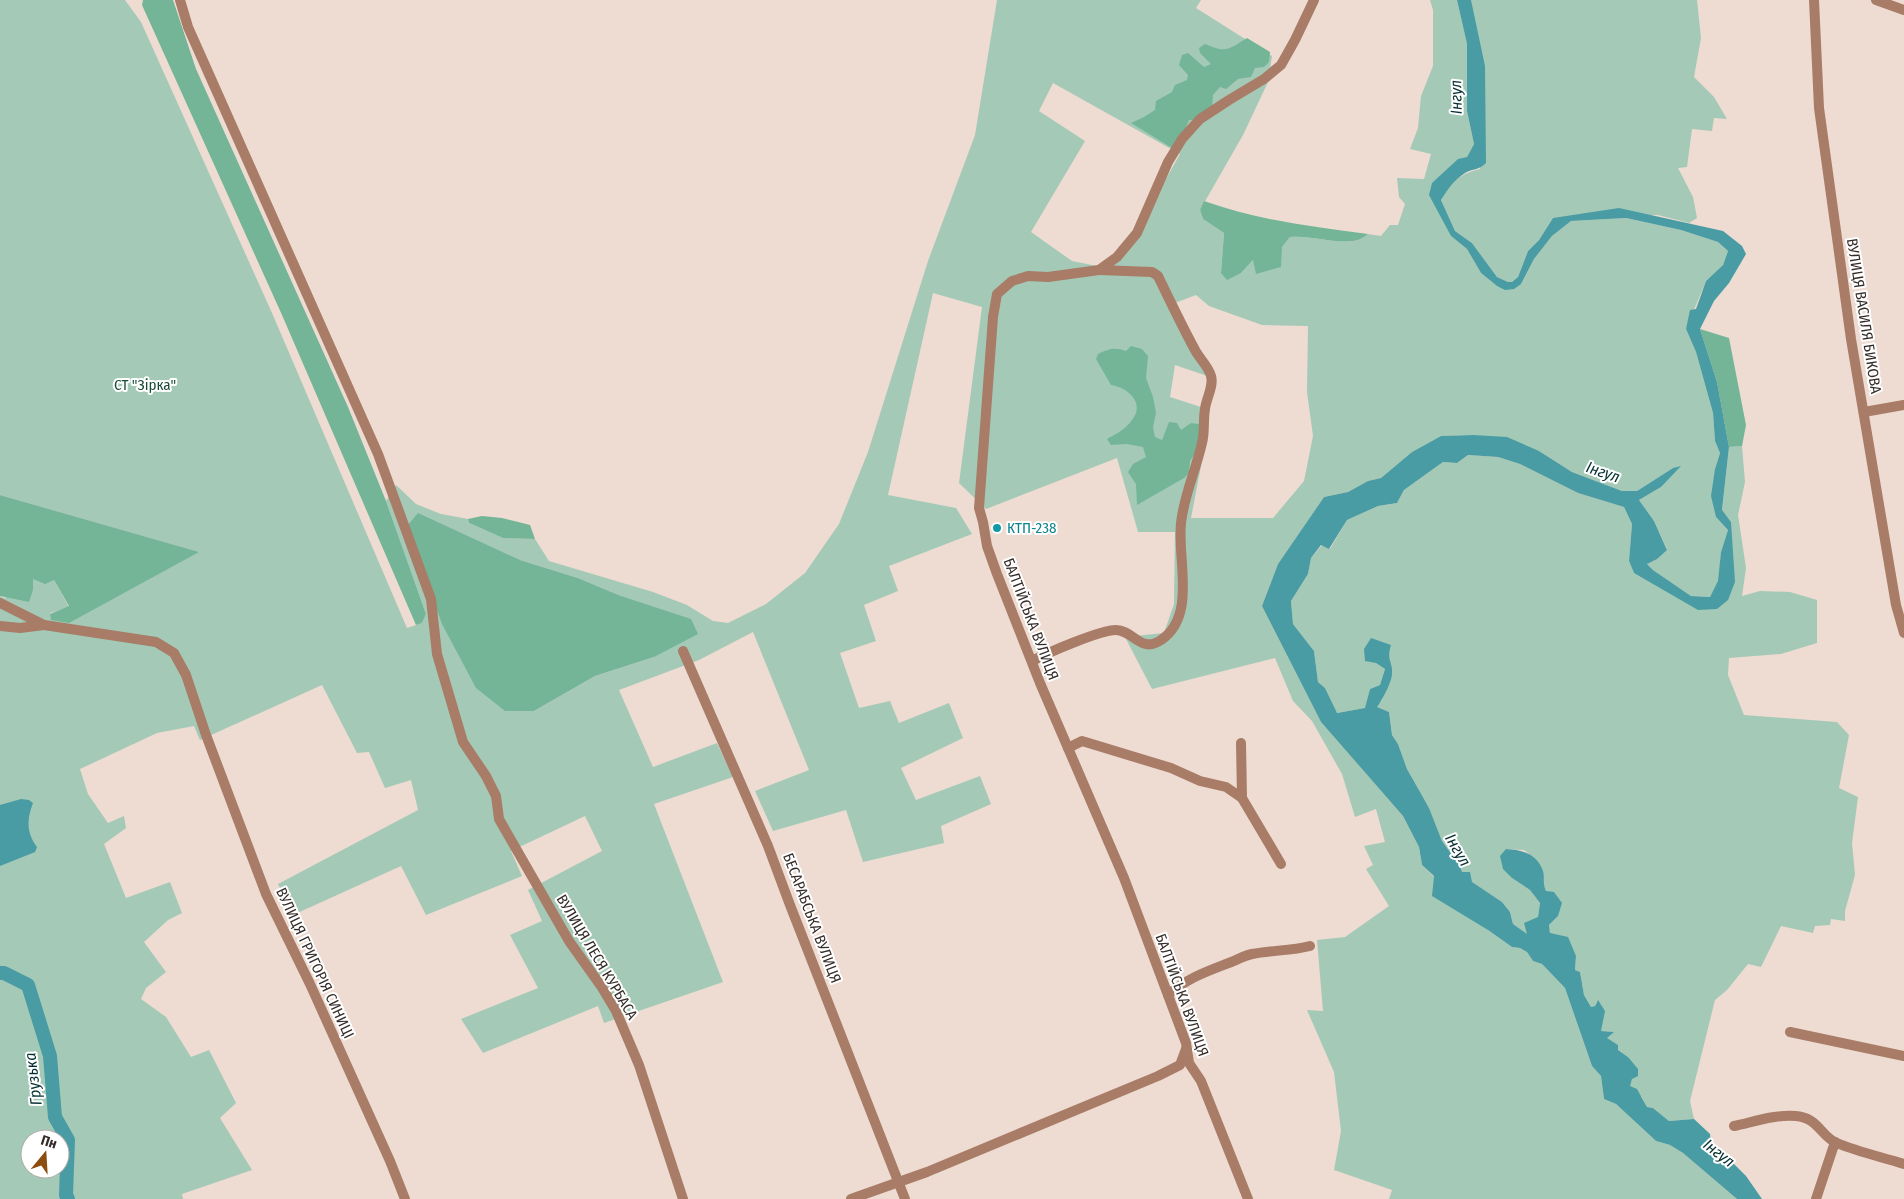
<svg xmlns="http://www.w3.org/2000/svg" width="1904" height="1199" font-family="'Fira Sans Condensed',sans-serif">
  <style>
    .green { fill: #a4cab7; fill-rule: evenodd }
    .forest { fill: #74b597 }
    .water { fill: #499ca3 }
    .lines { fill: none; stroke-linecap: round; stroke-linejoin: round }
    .river { stroke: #499ca3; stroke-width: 14 }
    .minor { stroke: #a87c66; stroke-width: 10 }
    .culture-dot { fill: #0f9aa8; stroke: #fff; stroke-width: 2 }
    .labels { text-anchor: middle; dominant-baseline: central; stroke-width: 4; stroke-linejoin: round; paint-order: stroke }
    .street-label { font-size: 15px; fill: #342c29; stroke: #fff }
    .park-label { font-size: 15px; fill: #174c37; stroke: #fff }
    .culture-label { font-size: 15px; fill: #0d838f; stroke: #fff; text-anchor: start }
    .water-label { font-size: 16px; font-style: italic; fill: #063033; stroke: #fff }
  </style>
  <rect width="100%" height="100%" fill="#eedbd1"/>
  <g class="green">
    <path d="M 0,0 L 125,0 L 141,22 L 272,313 L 407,628 L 422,623 L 426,614 L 386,501 L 396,485 L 416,504 L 441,514 L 468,519 L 469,523 L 503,538 L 535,539 L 549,561 L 653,592 L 687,605 L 713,621 L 728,623 L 766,604 L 805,573 L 839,524 L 868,452 L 928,261 L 975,135 L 997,0 L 1201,0 L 1196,8 L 1272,56 L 1268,82 L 1243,135 L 1200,210 L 1203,219 L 1224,233 L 1221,273 L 1241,273 L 1254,259 L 1282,247 L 1290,237 C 1311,235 1339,245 1358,240 C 1361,239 1365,236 1368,234 L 1381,236 L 1390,225 L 1398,225 L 1405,204 L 1399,197 L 1397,178 L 1424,179 L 1431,154 L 1410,149 L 1418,128 L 1421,96 L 1433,66 L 1433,10 L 1430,0 L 1457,0 L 1467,44 L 1467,111 L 1474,144 L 1467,157 L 1432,183 L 1451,236 L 1467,249 L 1481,273 L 1497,286 L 1521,284 L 1534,259 L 1552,236 L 1571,221 L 1626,218 L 1681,230 L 1718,242 L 1728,251 L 1723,265 L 1706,281 L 1686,329 L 1696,352 L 1713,413 L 1715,441 L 1720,453 L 1715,469 L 1716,517 L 1728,530 L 1721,552 L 1719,581 L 1710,597 L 1691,596 L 1653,570 L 1647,564 L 1667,549 L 1654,521 L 1639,500 L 1661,487 L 1673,468 L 1637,491 L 1622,491 L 1572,472 L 1539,451 L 1473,435 L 1441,436 L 1412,452 L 1381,478 L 1368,481 L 1348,492 L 1324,497 L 1278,564 L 1262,606 L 1321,722 L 1403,816 L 1419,847 L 1422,865 L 1488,930 L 1512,947 L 1520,948 L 1527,952 L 1533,961 L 1542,964 L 1565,988 L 1592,1066 L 1601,1076 L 1604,1099 L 1616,1104 L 1656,1141 L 1670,1145 L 1683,1153 L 1737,1199 L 1389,1199 L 1392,1190 L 1334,1170 L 1341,1131 L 1334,1072 L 1307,1010 L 1323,1011 L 1317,940 L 1345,937 L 1389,906 L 1366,869 L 1373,865 L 1364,846 L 1385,842 L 1376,809 L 1355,817 L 1342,774 L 1312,721 L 1293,701 L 1275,658 L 1152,689 L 1125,637 L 1164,633 L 1174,604 L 1175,532 L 1138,532 L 1117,458 L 986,509 L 959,483 L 982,307 L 933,293 L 888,495 L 956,508 L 972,534 L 889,566 L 898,591 L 864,605 L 876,641 L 840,653 L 859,708 L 890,701 L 899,723 L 949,703 L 963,738 L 901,768 L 916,800 L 980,776 L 991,804 L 941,826 L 944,843 L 863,862 L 846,810 L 773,831 L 755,791 L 809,770 L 753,632 L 699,660 L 619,690 L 653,767 L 717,743 L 733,777 L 654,804 L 723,982 L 604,1023 L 598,1006 L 483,1053 L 461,1019 L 538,988 L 510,935 L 542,921 L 528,890 L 602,851 L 585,816 L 511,851 L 522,876 L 426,915 L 401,866 L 293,915 L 278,884 L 418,810 L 411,780 L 385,788 L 369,752 L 357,753 L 322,685 L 200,740 L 194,726 L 157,733 L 80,769 L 88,794 L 108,823 L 124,816 L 126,828 L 104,844 L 126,898 L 170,882 L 182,913 L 168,920 L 144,942 L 166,972 L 146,988 L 141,999 L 166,1017 L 191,1057 L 209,1050 L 236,1103 L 220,1118 L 252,1170 L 182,1194 L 183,1199 L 0,1199 L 0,596 L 4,598 L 33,590 L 33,578 L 54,580 L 69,607 L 50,613 L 51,620 L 198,552 L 0,495 ZM 1053,83 L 1180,154 L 1123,255 L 1107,268 L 1072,261 L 1031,232 L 1085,141 L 1039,111 ZM 1196,295 L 1209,306 L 1262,325 L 1308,326 L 1307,392 L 1313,436 L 1304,481 L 1273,518 L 1191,518 L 1206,440 L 1207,409 L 1170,397 L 1175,365 L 1216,379 L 1175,303 ZM 520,560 L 578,578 L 621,596 L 654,657 L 595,676 L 534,711 ZM 30,1139 L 60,1139 L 60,1169 L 30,1169 Z"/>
    <path d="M 1471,0 L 1697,0 L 1701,38 L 1694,77 L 1714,97 L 1727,119 L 1714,118 L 1712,131 L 1692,129 L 1687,167 L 1678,168 L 1693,197 L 1697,218 L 1689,223 L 1658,215 L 1553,218 L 1539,240 L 1528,251 L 1518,277 L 1512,282 L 1508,282 L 1497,277 L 1472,243 L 1455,231 L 1441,200 C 1452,182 1459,174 1480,169 Z"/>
    <polygon points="1742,446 1745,482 1738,515 1746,568 1742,596 1760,591 1790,592 1817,600 1817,643 1781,654 1729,658 1728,675 1744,715 1837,722 1849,735 1839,788 1858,797 1852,843 1855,875 1845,911 1845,921 1831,919 1830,925 1815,926 1813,933 1781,926 1761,967 1748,964 1727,990 1715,1000 1690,1101 1694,1119 1669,1121 1653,1108 1647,1107 1642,1097 1629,1086 1632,1079 1628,1057 1618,1050 1618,1045 1606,1038 1613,1032 1601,1031 1597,1001 1595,1006 1591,1007 1584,995 1580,972 1575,970 1576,956 1550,934 1549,925 1558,916 1542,882 1543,872 1536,859 1524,850 1506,849 1512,878 1530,890 1540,903 1538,917 1528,935 1513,924 1510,912 1502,902 1471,882 1462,872 1460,866 1442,841 1429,809 1407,769 1398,744 1392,735 1389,712 1376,707 1382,700 1392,674 1388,656 1376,663 1385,669 1380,685 1370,689 1366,708 1336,713 1325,688 1318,682 1314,651 1293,624 1291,601 1308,574 1311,558 1322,545 1330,549 1347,520 1378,506 1397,503 1404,490 1443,462 1457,463 1468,455 1498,457 1520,464 1578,493 1624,507 1632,524 1629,561 1634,573 1717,609 1731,522 1722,511 1729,447"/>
  </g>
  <g class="forest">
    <polygon points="143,0 173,0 196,69 348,407 386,501 426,614 422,623 416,625 282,315 142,5"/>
    <path d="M 1247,38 L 1270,52 L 1269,62 L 1264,67 L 1255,68 L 1251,77 L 1238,79 L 1226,89 L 1220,87 L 1213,95 L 1212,107 L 1196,120 L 1189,120 L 1184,133 L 1172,148 L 1131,123 L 1144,117 L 1155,110 L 1156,101 L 1172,92 L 1175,85 L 1187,80 L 1188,75 L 1179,65 L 1182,55 L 1188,53 L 1204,67 L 1211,64 L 1200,53 L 1199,48 L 1205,44 C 1226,53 1228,50 1247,38 Z"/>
    <path d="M 1204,201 C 1257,220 1312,227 1368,234 C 1365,236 1361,239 1358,240 C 1338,245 1311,235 1290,237 L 1282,247 L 1281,267 L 1256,274 L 1253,260 L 1241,273 L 1227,280 L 1221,273 L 1224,233 L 1203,219 L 1200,210 Z"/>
    <polygon points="1700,329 1729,338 1746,425 1742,446 1729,447 1717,382"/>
    <path d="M 1131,346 L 1142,349 L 1148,356 L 1146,378 L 1153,397 L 1156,413 L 1153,427 L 1155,437 L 1162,440 L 1169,422 L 1177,423 L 1181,430 L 1191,423 L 1199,424 L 1199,447 L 1190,461 L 1189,473 L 1184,478 L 1137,505 L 1136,484 L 1128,472 L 1133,464 L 1146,457 L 1143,447 L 1127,444 L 1111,445 L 1107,439 C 1116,434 1126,429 1132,420 C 1146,403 1127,387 1111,385 L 1096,359 L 1098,354 C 1109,349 1114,347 1126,351 Z"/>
    <polygon points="0,495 199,552 69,623 51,620 50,614 69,606 54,580 45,584 33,579 33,590 29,602 0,596"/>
    <polygon points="418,513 520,560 578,578 621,596 691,619 698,634 654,657 595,676 534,711 505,711 476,688 442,624 407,526"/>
    <polygon points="482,516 502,518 530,525 535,539 503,538 469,523 468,519"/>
  </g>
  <g class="water">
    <path d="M 1457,0 L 1471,0 L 1485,66 L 1486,163 C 1478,171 1473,168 1465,173 C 1454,180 1448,189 1441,200 L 1455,231 L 1472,243 L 1497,277 L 1508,282 L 1512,282 L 1518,277 L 1528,251 L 1539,240 L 1553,218 L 1619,208 L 1723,231 L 1742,246 L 1746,254 L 1729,283 L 1714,301 L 1700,329 L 1717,382 L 1729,447 L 1722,510 L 1731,522 L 1735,582 L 1728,600 L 1717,609 L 1698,610 L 1634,573 L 1629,561 L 1632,524 L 1624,507 L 1578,493 L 1520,464 L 1498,457 L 1468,455 L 1457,463 L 1443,462 L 1404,490 L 1397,503 L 1378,506 L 1347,520 L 1329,549 L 1321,545 L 1311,558 L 1308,574 L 1291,601 L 1293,624 L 1314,651 L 1318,682 L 1325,688 L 1337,713 L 1365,708 L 1370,689 L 1380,685 L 1385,669 L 1376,663 L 1365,661 L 1364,649 L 1371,638 L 1391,645 C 1386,661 1393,661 1392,674 C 1392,681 1382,701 1377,707 L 1389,712 L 1392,735 L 1398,744 L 1407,769 L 1429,808 L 1442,841 L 1460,866 L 1462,872 L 1470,872 L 1472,882 L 1502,902 L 1510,912 L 1513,924 L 1527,934 L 1524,923 L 1538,917 L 1540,903 L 1530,890 L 1512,878 L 1503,869 L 1500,856 L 1506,849 C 1522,850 1537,853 1543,871 C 1545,878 1542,881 1546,891 L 1554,892 L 1562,903 L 1558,916 L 1549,925 L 1550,933 L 1568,937 L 1576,956 L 1575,970 L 1580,972 L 1584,995 L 1591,1007 L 1595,1006 L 1598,1000 L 1605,1011 L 1601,1031 L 1614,1032 L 1607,1038 L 1618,1045 L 1618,1050 L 1628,1057 L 1638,1069 L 1638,1076 L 1632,1079 L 1630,1086 L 1637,1089 L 1647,1107 L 1653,1108 L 1669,1121 L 1694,1119 L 1710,1134 L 1711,1144 L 1714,1144 L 1746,1176 L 1762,1199 L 1737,1199 L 1683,1153 L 1670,1145 L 1656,1141 L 1616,1104 L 1604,1099 L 1601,1076 L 1592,1066 L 1565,988 L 1542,964 L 1533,961 L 1527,952 L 1520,948 L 1512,947 L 1488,930 L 1432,896 L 1434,876 L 1422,865 L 1419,847 L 1403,816 L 1321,722 L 1262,606 L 1278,564 L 1324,497 L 1348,492 L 1368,481 L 1381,478 L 1412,452 L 1441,436 L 1473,435 L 1507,437 L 1539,451 L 1572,472 L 1622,491 L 1637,491 L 1673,468 L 1681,466 L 1661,487 L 1639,500 L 1654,521 L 1667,550 L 1657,559 L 1647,564 L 1653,570 L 1691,596 L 1710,597 L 1718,581 L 1721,552 L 1728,530 L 1716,517 L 1711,496 L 1715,469 L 1720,453 L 1715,441 L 1713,413 L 1696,352 L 1686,329 L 1690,310 L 1696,309 L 1706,281 L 1723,265 L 1728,251 L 1718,242 L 1681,230 L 1626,218 L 1571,221 L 1552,236 L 1534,259 L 1521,284 L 1514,289 L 1505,290 L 1497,286 L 1481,273 L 1467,249 L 1451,236 L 1429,195 L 1432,183 L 1458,159 L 1467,157 L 1474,144 L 1467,111 L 1467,44 Z"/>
    <path d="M 21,799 L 29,800 L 33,803 C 27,819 26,832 37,847 L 35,852 L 0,866 L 0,805 Z"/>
  </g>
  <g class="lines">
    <polyline class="river" points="0,973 4,973 28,985 50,1056 55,1117 68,1140 66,1195 68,1199"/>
    <g class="minor">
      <polyline points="180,0 188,27 378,454 431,599 437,654 463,742 486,776 496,796 499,819 569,941 601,986 616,1011 639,1065 683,1199"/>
      <polyline points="1814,0 1819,108 1851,339 1896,605 1904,633"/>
      <polyline points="1876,0 1904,10"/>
      <polyline points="1864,412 1904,405"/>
      <polyline points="0,603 44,625 156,642 174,653 186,675 206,735 266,894 310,984 390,1161 405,1199"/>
      <polyline points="0,626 20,628 44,625"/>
      <polyline points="683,651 768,846 790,905 905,1199"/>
      <path d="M 1032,661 C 1047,653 1100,630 1116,630 C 1133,630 1141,654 1161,640 C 1197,616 1177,559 1181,523 C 1184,495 1196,470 1202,443 C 1205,432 1203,420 1205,409 C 1206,399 1214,386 1211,376 C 1209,367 1199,358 1195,350 C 1182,326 1170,301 1158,276 L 1152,272 L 1099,270"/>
      <polyline points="1241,743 1242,798 1281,864"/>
      <polyline points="1068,748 1082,741 1171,768 1200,781 1226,787 1242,798"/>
      <path d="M 1168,995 C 1186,979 1205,972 1226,964 C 1235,961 1243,956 1252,954 C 1272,950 1291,951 1310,946"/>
      <polyline points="1790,1032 1904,1056"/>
      <path d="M 1734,1126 C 1753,1122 1776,1114 1796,1116 C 1819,1118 1821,1137 1837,1143 C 1858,1152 1882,1157 1904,1164"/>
      <polyline points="851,1199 927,1172 1158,1076 1180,1065 1186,1049"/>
      <polyline points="1248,1199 1201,1081 1189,1063 1186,1043 1124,878 1040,683 997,574 987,546 983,522 979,508 993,317 997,294 1012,281 1028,276 1048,277 1099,270 1117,257 1137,233 1168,162 1182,139 1200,119 1229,100 1264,79 1281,65 1295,40 1314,0"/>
      <polyline points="1816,1199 1835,1142"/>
    </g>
  </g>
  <circle class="culture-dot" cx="997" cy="528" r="5"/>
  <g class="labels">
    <g class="street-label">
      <text transform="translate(1864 316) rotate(81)">ВУЛИЦЯ ВАСИЛЯ БИКОВА</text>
      <text transform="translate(1031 619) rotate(69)">БАЛТІЙСЬКА ВУЛИЦЯ</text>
      <text transform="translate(812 918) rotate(69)">БЕСАРАБСЬКА ВУЛИЦЯ</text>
      <text transform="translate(597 957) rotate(59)">ВУЛИЦЯ ЛЕСЯ КУРБАСА</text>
      <text transform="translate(315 963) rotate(65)">ВУЛИЦЯ ГРИГОРІЯ СИНИЦІ</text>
      <text transform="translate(1182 995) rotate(70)">БАЛТІЙСЬКА ВУЛИЦЯ</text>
    </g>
    <g class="park-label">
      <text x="145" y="385">СТ "Зірка"</text>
    </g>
    <g class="culture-label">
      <text x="1007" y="528">КТП-238</text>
    </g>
    <g class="water-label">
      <text transform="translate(1456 97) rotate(-91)">Інгул</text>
      <text transform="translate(1603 472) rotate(19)">Інгул</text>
      <text transform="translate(1458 850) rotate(60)">Інгул</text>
      <text transform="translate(33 1079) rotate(-97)">Грузька</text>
      <text transform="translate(1719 1153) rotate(38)">Інгул</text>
    </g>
  </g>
  <g transform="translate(45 1154) rotate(18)"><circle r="24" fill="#ffffff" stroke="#aeaba9"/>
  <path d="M0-4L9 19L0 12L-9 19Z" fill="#8b4e0f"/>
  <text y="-8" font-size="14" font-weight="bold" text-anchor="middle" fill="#342c29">Пн</text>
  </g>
</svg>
